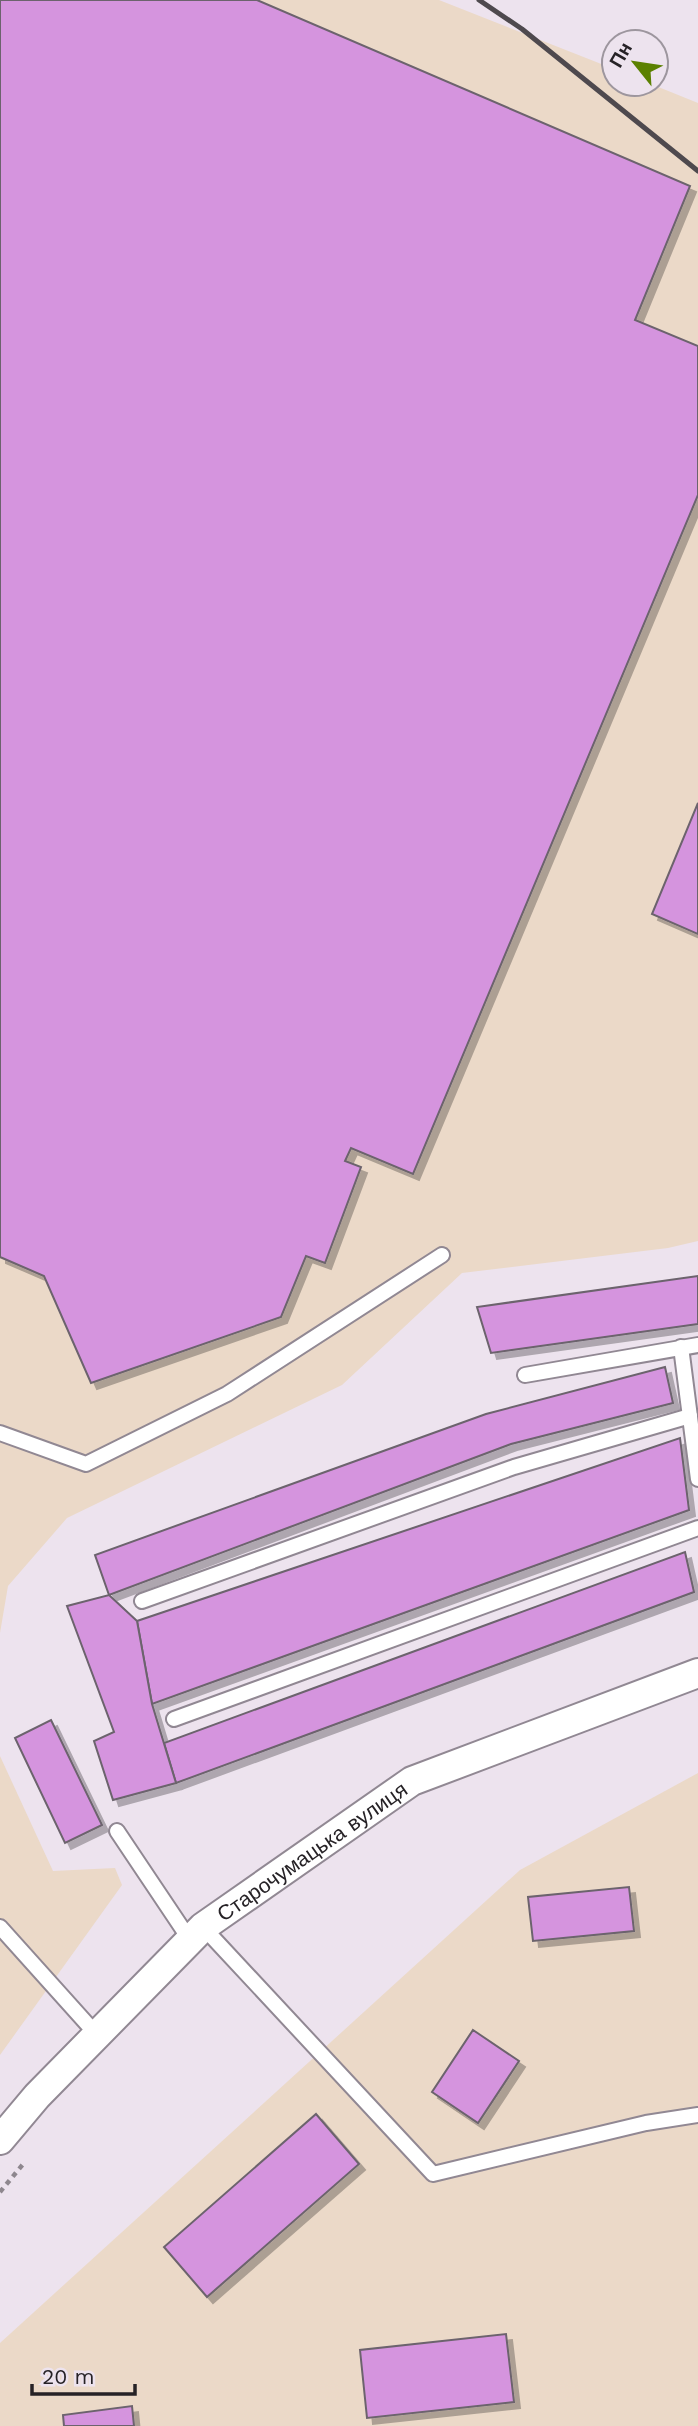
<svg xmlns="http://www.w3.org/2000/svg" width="698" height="2426" font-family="'Work Sans',sans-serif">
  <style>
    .industrial { fill: #ebd9c8 }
    .building { fill: #d594de; stroke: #6c636d; stroke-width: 2; filter: url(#shadow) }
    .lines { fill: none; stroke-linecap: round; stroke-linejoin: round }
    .lane-casing { stroke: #918893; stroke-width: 18 }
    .street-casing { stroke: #918893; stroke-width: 32 }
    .path { stroke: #8e878e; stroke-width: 4.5; stroke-dasharray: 5 5; stroke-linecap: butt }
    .lane { stroke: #fff; stroke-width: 14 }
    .street { stroke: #fff; stroke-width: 28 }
    .rail { stroke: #4e494e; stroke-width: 5 }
    .labels { text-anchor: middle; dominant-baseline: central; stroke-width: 7; stroke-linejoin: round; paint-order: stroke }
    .street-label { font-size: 21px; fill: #262226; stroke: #ede3ee }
  </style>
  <defs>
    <filter id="shadow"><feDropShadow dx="6" dy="6" stdDeviation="0" flood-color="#0004"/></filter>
  </defs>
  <rect width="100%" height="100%" fill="#ede3ee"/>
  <g class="industrial">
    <polygon points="0,0 439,0 614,69 614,84 651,84 698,103 698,1241 668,1248 462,1273 342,1385 67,1518 8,1586 0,1633"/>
    <polygon points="0,1756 53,1871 115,1868 122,1885 0,2055"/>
    <polygon points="698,1773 698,2426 0,2426 0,2343 520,1870"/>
  </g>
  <g class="building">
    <polygon points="0,0 257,0 690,186 635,320 698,346 698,495 413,1174 351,1148 345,1161 361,1167 325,1263 306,1256 281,1317 91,1383 44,1276 0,1257"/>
    <polygon points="698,803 698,934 652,914"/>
    <polygon points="698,1276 698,1324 491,1353 477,1307"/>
    <polygon points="665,1367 673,1403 511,1444 109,1595 95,1555 486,1414"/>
    <polygon points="680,1438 689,1510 152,1704 137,1621"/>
    <polygon points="685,1552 694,1592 176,1783 164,1743"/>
    <polygon points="109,1595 137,1621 152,1704 176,1783 113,1800 94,1741 114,1732 67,1606"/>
    <polygon points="51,1720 102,1825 65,1843 15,1738"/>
    <polygon points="629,1887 634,1931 533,1941 528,1897"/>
    <polygon points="473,2030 519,2061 478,2123 432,2092"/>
    <polygon points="316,2114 359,2164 207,2297 164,2247"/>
    <polygon points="506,2334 514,2402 367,2418 360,2350"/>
    <polygon points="132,2406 134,2426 64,2426 63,2415"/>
  </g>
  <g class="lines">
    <defs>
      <g id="lane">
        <polyline points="681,1347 698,1479"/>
        <polyline points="525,1375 698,1345"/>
        <polyline points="0,1433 86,1464 227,1394 442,1255"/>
        <polyline points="142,1601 514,1467 690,1416"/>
        <polyline points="174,1719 698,1528"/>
        <polyline points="117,1831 190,1940"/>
        <polyline points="0,1927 97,2035"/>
        <polyline points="203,1927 433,2174 646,2123 698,2115"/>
      </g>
      <g id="street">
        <path id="s1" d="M 0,2140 L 37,2096 L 203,1927 L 412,1781 L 698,1673"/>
      </g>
    </defs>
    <use href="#lane" class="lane-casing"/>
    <use href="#street" class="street-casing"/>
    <polyline class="path" points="0,2192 24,2163"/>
    <use href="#lane" class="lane"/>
    <use href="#street" class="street"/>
    <polyline class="rail" points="479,0 522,29 698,171"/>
  </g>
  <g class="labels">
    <g class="street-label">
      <text stroke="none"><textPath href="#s1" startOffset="427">Старочумацька вулиця</textPath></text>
    </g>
  </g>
  <g transform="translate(635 63) rotate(300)"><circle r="33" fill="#ede3ee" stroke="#9d969e" stroke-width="2"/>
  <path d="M0-5L12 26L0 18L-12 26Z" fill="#5b8101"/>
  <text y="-10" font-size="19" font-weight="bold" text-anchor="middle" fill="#262226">Пн</text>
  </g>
  <path d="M32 2384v10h103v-10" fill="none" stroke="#262226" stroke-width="3.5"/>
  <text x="42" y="2384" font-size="21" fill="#262226" stroke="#ede3ee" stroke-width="5" paint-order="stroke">20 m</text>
</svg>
